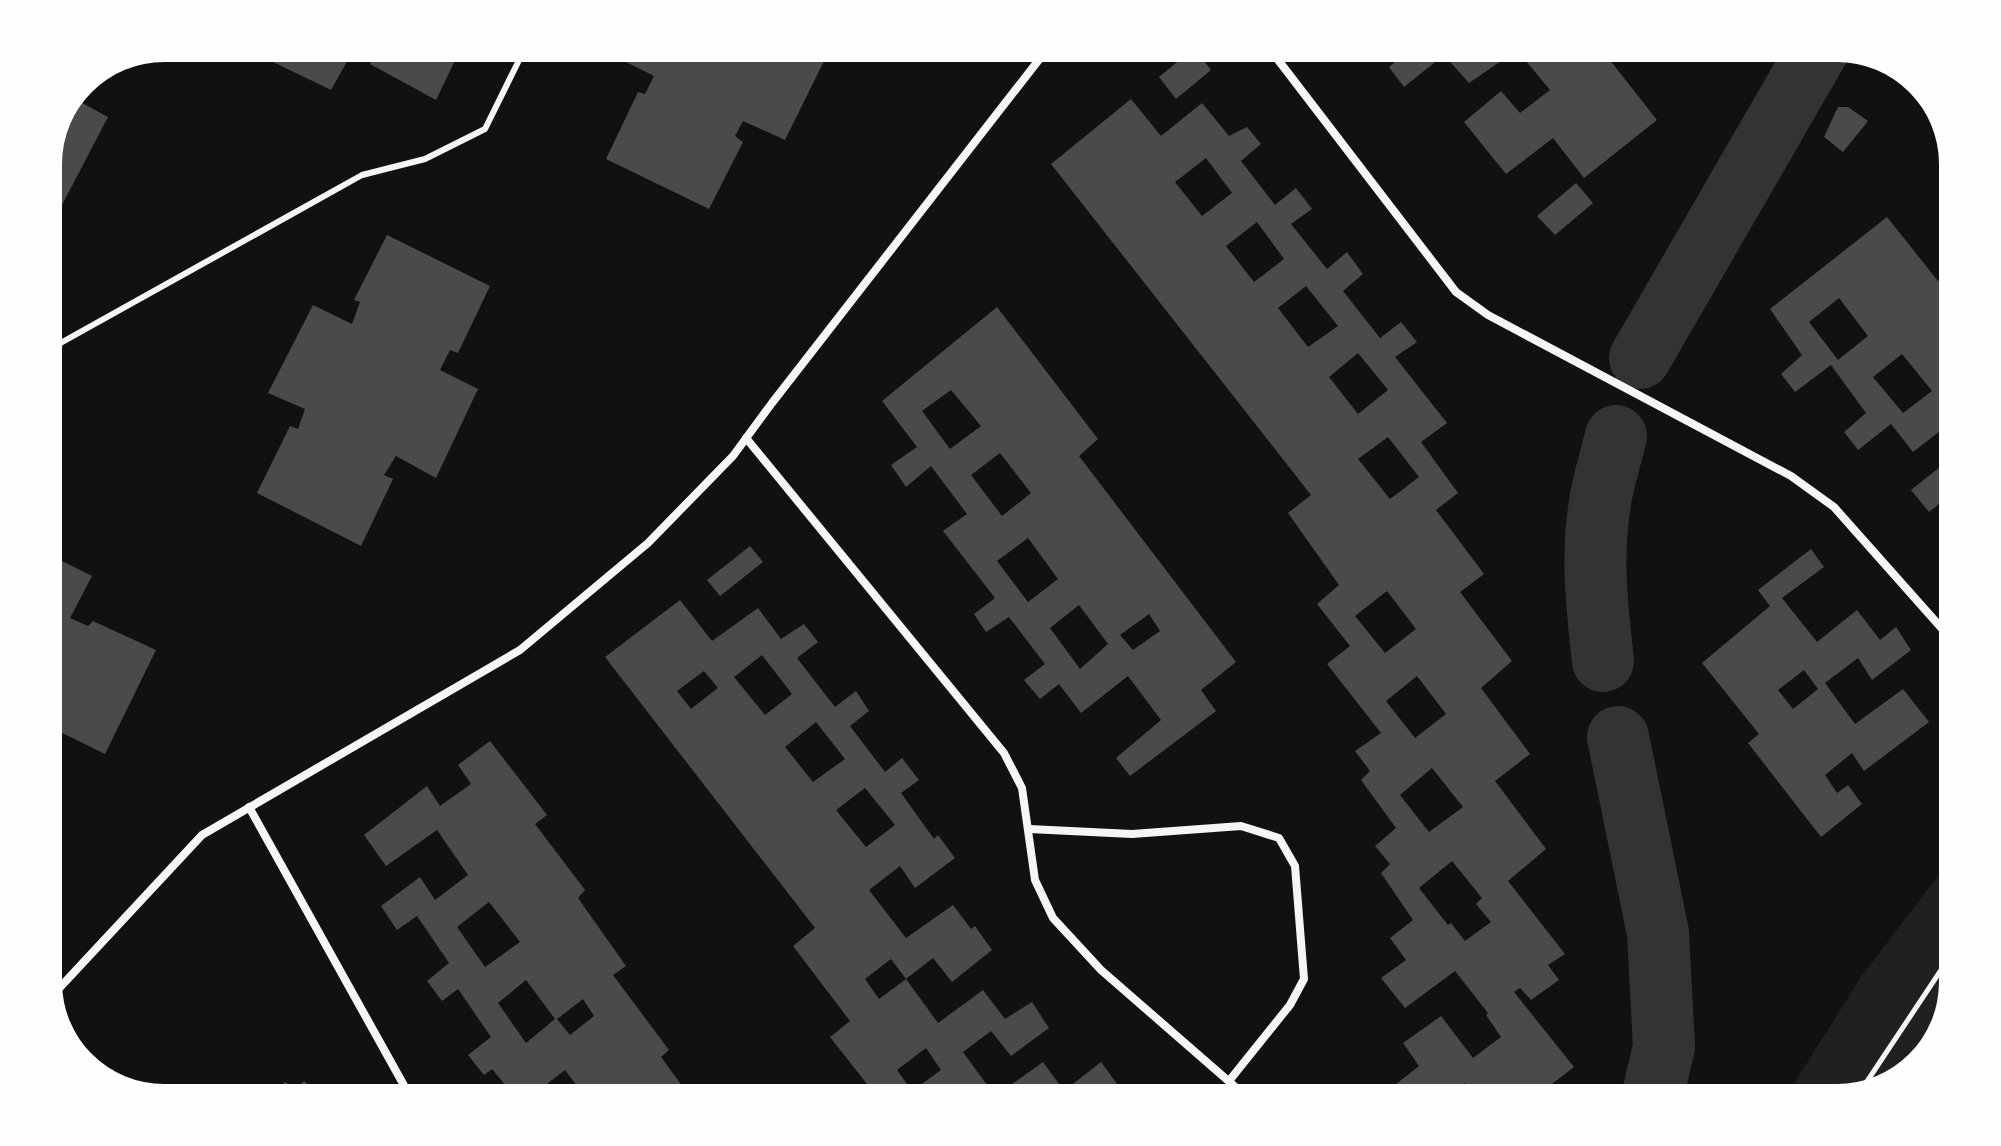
<svg xmlns="http://www.w3.org/2000/svg" width="2001" height="1146" font-family="'Public Sans',sans-serif">
  <style>
    .green { fill: #202020 }
    .lines { fill: none; stroke-linecap: round; stroke-linejoin: round }
    .canal { stroke: #333; stroke-width: 62 }
    .building { fill: #4a4a4a; fill-rule: evenodd }
    .path { stroke: #f5f5f5; stroke-width: 5 }
    .service { stroke: #f5f5f5; stroke-width: 6 }
    .minor { stroke: #f5f5f5; stroke-width: 8 }
  </style>
  <rect width="100%" height="100%" fill="#111"/>
  <polygon class="green" points="1953,856 1953,982 1938,1039 1895,1082 1837,1098 1785,1098 1861,977"/>
  <g class="lines">
    <g class="canal">
      <polyline points="1640,358 1819,48"/>
      <path d="M 1603,661 C 1597,608 1591,556 1600,503 C 1603,481 1611,458 1616,436"/>
      <polyline points="1618,737 1658,933 1664,1047 1652,1098"/>
    </g>
  </g>
  <g class="building">
    <polygon points="244,48 461,48 436,100 370,64 373,59 353,51 331,90"/>
    <polygon points="617,48 818,48 828,53 785,140 743,121 735,136 743,142 709,209 606,159 638,92 645,94 654,76 614,56"/>
    <polygon points="1194,48 1211,70 1176,99 1159,77"/>
    <polygon points="1412,48 1438,48 1444,55 1404,87 1389,67"/>
    <polygon points="1454,48 1604,48 1602,50 1657,120 1584,178 1553,138 1506,174 1464,122 1501,91 1520,113 1550,90 1517,50 1469,83 1444,55"/>
    <polygon points="75,99 108,117 62,205 48,198 48,157"/>
    <path d="M 1131,99 L 1161,136 L 1202,103 L 1229,136 L 1247,127 L 1261,144 L 1241,161 L 1275,205 L 1296,188 L 1312,209 L 1291,224 L 1327,269 L 1347,252 L 1363,274 L 1343,291 L 1380,338 L 1401,322 L 1417,342 L 1395,357 L 1447,423 L 1421,442 L 1458,493 L 1436,510 L 1484,574 L 1460,592 L 1512,661 L 1481,688 L 1530,754 L 1495,781 L 1546,849 L 1508,881 L 1565,954 L 1548,965 L 1559,980 L 1531,1000 L 1520,988 L 1514,992 L 1574,1067 L 1535,1097 L 1536,1098 L 1476,1098 L 1465,1083 L 1445,1098 L 1405,1098 L 1395,1085 L 1419,1066 L 1403,1043 L 1441,1016 L 1473,1058 L 1501,1037 L 1486,1015 L 1488,1013 L 1455,971 L 1405,1008 L 1381,978 L 1406,960 L 1390,938 L 1413,920 L 1381,873 L 1390,864 L 1375,846 L 1396,828 L 1361,780 L 1370,771 L 1355,751 L 1381,733 L 1327,664 L 1350,646 L 1317,604 L 1339,585 L 1288,513 L 1311,495 L 1051,164 ZM 1206,158 L 1232,193 L 1202,216 L 1175,182 ZM 1257,222 L 1284,259 L 1254,282 L 1226,246 ZM 1306,286 L 1338,326 L 1308,347 L 1278,308 ZM 1358,353 L 1388,390 L 1358,414 L 1329,377 ZM 1388,437 L 1419,477 L 1390,499 L 1358,459 ZM 1387,591 L 1416,629 L 1385,653 L 1355,616 ZM 1417,676 L 1446,714 L 1415,738 L 1386,701 ZM 1432,768 L 1463,807 L 1429,832 L 1400,795 ZM 1452,861 L 1482,898 L 1476,904 L 1491,922 L 1465,941 L 1451,923 L 1448,925 L 1419,888 Z"/>
    <polygon points="1838,107 1848,107 1868,121 1843,152 1824,137"/>
    <polygon points="1576,183 1593,203 1555,235 1537,216"/>
    <path d="M 1887,217 L 1938,281 L 1949,272 L 1953,277 L 1953,421 L 1913,452 L 1891,424 L 1858,450 L 1844,432 L 1866,413 L 1831,365 L 1795,392 L 1781,374 L 1802,355 L 1770,309 ZM 1839,298 L 1868,336 L 1838,360 L 1809,322 ZM 1902,354 L 1932,391 L 1903,413 L 1873,377 Z"/>
    <polygon points="387,235 490,286 458,353 450,350 440,370 478,389 436,478 396,456 384,475 393,479 361,546 257,493 290,426 298,429 305,409 268,393 313,305 352,324 360,302 354,300"/>
    <path d="M 997,307 L 1098,439 L 1079,456 L 1236,662 L 1201,690 L 1216,711 L 1130,776 L 1116,758 L 1161,720 L 1128,676 L 1081,713 L 1059,684 L 1040,699 L 1024,680 L 1045,664 L 1009,617 L 986,632 L 974,614 L 995,598 L 943,531 L 967,514 L 931,466 L 906,487 L 891,465 L 917,447 L 882,401 ZM 951,390 L 981,426 L 950,449 L 922,411 ZM 1000,453 L 1031,493 L 1002,516 L 971,475 ZM 1028,538 L 1058,579 L 1028,602 L 997,561 ZM 1079,605 L 1108,644 L 1080,669 L 1050,628 ZM 1149,614 L 1160,631 L 1133,650 L 1120,635 Z"/>
    <polygon points="1950,459 1953,463 1953,502 1949,496 1929,512 1911,490"/>
    <polygon points="750,546 763,562 720,596 707,580"/>
    <path d="M 1811,549 L 1824,567 L 1782,598 L 1817,642 L 1857,610 L 1880,640 L 1896,627 L 1911,650 L 1872,680 L 1858,658 L 1825,683 L 1855,724 L 1903,689 L 1929,722 L 1864,771 L 1852,753 L 1825,775 L 1837,793 L 1848,785 L 1862,804 L 1821,837 L 1748,743 L 1759,734 L 1702,663 L 1770,606 L 1758,590 ZM 1804,670 L 1818,689 L 1793,709 L 1778,690 Z"/>
    <polygon points="48,554 92,576 70,618 88,626 93,621 156,650 105,754 48,726"/>
    <path d="M 680,600 L 712,641 L 758,608 L 781,639 L 804,624 L 818,642 L 797,658 L 835,707 L 856,691 L 869,711 L 850,726 L 885,772 L 902,758 L 919,780 L 901,793 L 934,839 L 938,835 L 955,858 L 915,888 L 900,866 L 869,890 L 906,938 L 953,905 L 971,929 L 975,926 L 992,950 L 952,982 L 933,958 L 906,979 L 891,959 L 865,979 L 879,999 L 906,979 L 938,1023 L 983,990 L 1005,1019 L 1032,1002 L 1049,1028 L 1011,1056 L 991,1031 L 963,1052 L 995,1096 L 1043,1062 L 1064,1091 L 1101,1062 L 1117,1084 L 1099,1098 L 1069,1098 L 1064,1091 L 1054,1098 L 878,1098 L 830,1037 L 850,1021 L 793,946 L 815,928 L 605,657 ZM 762,655 L 792,694 L 765,715 L 734,677 ZM 704,671 L 718,688 L 691,709 L 677,691 ZM 816,722 L 845,759 L 813,782 L 785,747 ZM 865,788 L 895,825 L 866,847 L 836,810 ZM 926,1048 L 941,1070 L 912,1091 L 897,1070 Z"/>
    <path d="M 490,741 L 547,815 L 535,824 L 585,890 L 578,898 L 626,966 L 613,975 L 669,1050 L 661,1057 L 691,1098 L 586,1098 L 565,1070 L 529,1098 L 516,1098 L 492,1069 L 484,1075 L 468,1055 L 491,1037 L 458,989 L 442,1001 L 427,981 L 449,963 L 417,916 L 397,930 L 381,906 L 420,877 L 435,900 L 468,875 L 437,830 L 386,866 L 364,835 L 427,786 L 440,806 L 471,784 L 458,765 ZM 489,902 L 520,942 L 485,967 L 457,927 ZM 526,980 L 555,1019 L 526,1043 L 498,1003 ZM 583,999 L 594,1016 L 570,1035 L 557,1019 Z"/>
    <polygon points="304,1081 324,1098 271,1098 285,1082 296,1090"/>
  </g>
  <g class="lines">
    <polyline class="path" points="1860,1092 1953,952"/>
    <polyline class="service" points="48,350 362,175 425,159 485,129 525,48"/>
    <g class="minor">
      <polyline points="1269,48 1456,292 1488,315 1791,476 1834,507 1953,641"/>
      <polyline points="746,438 1004,753 1022,788 1035,880 1053,918 1101,970 1248,1098"/>
      <polyline points="249,807 411,1098"/>
      <polyline points="1029,829 1132,834 1241,826 1279,838 1295,866 1304,979 1290,1005 1229,1081"/>
      <polyline points="51,997 202,835 520,650 648,543 733,456 772,403 1048,48"/>
    </g>
  </g>
  <path d="M0 0H2001V1146H0ZM164 62H1837A102 102 0 0 1 1939 164V982A102 102 0 0 1 1837 1084H164A102 102 0 0 1 62 982V164A102 102 0 0 1 164 62Z" fill="#fefefe" fill-rule="evenodd"/>
</svg>
